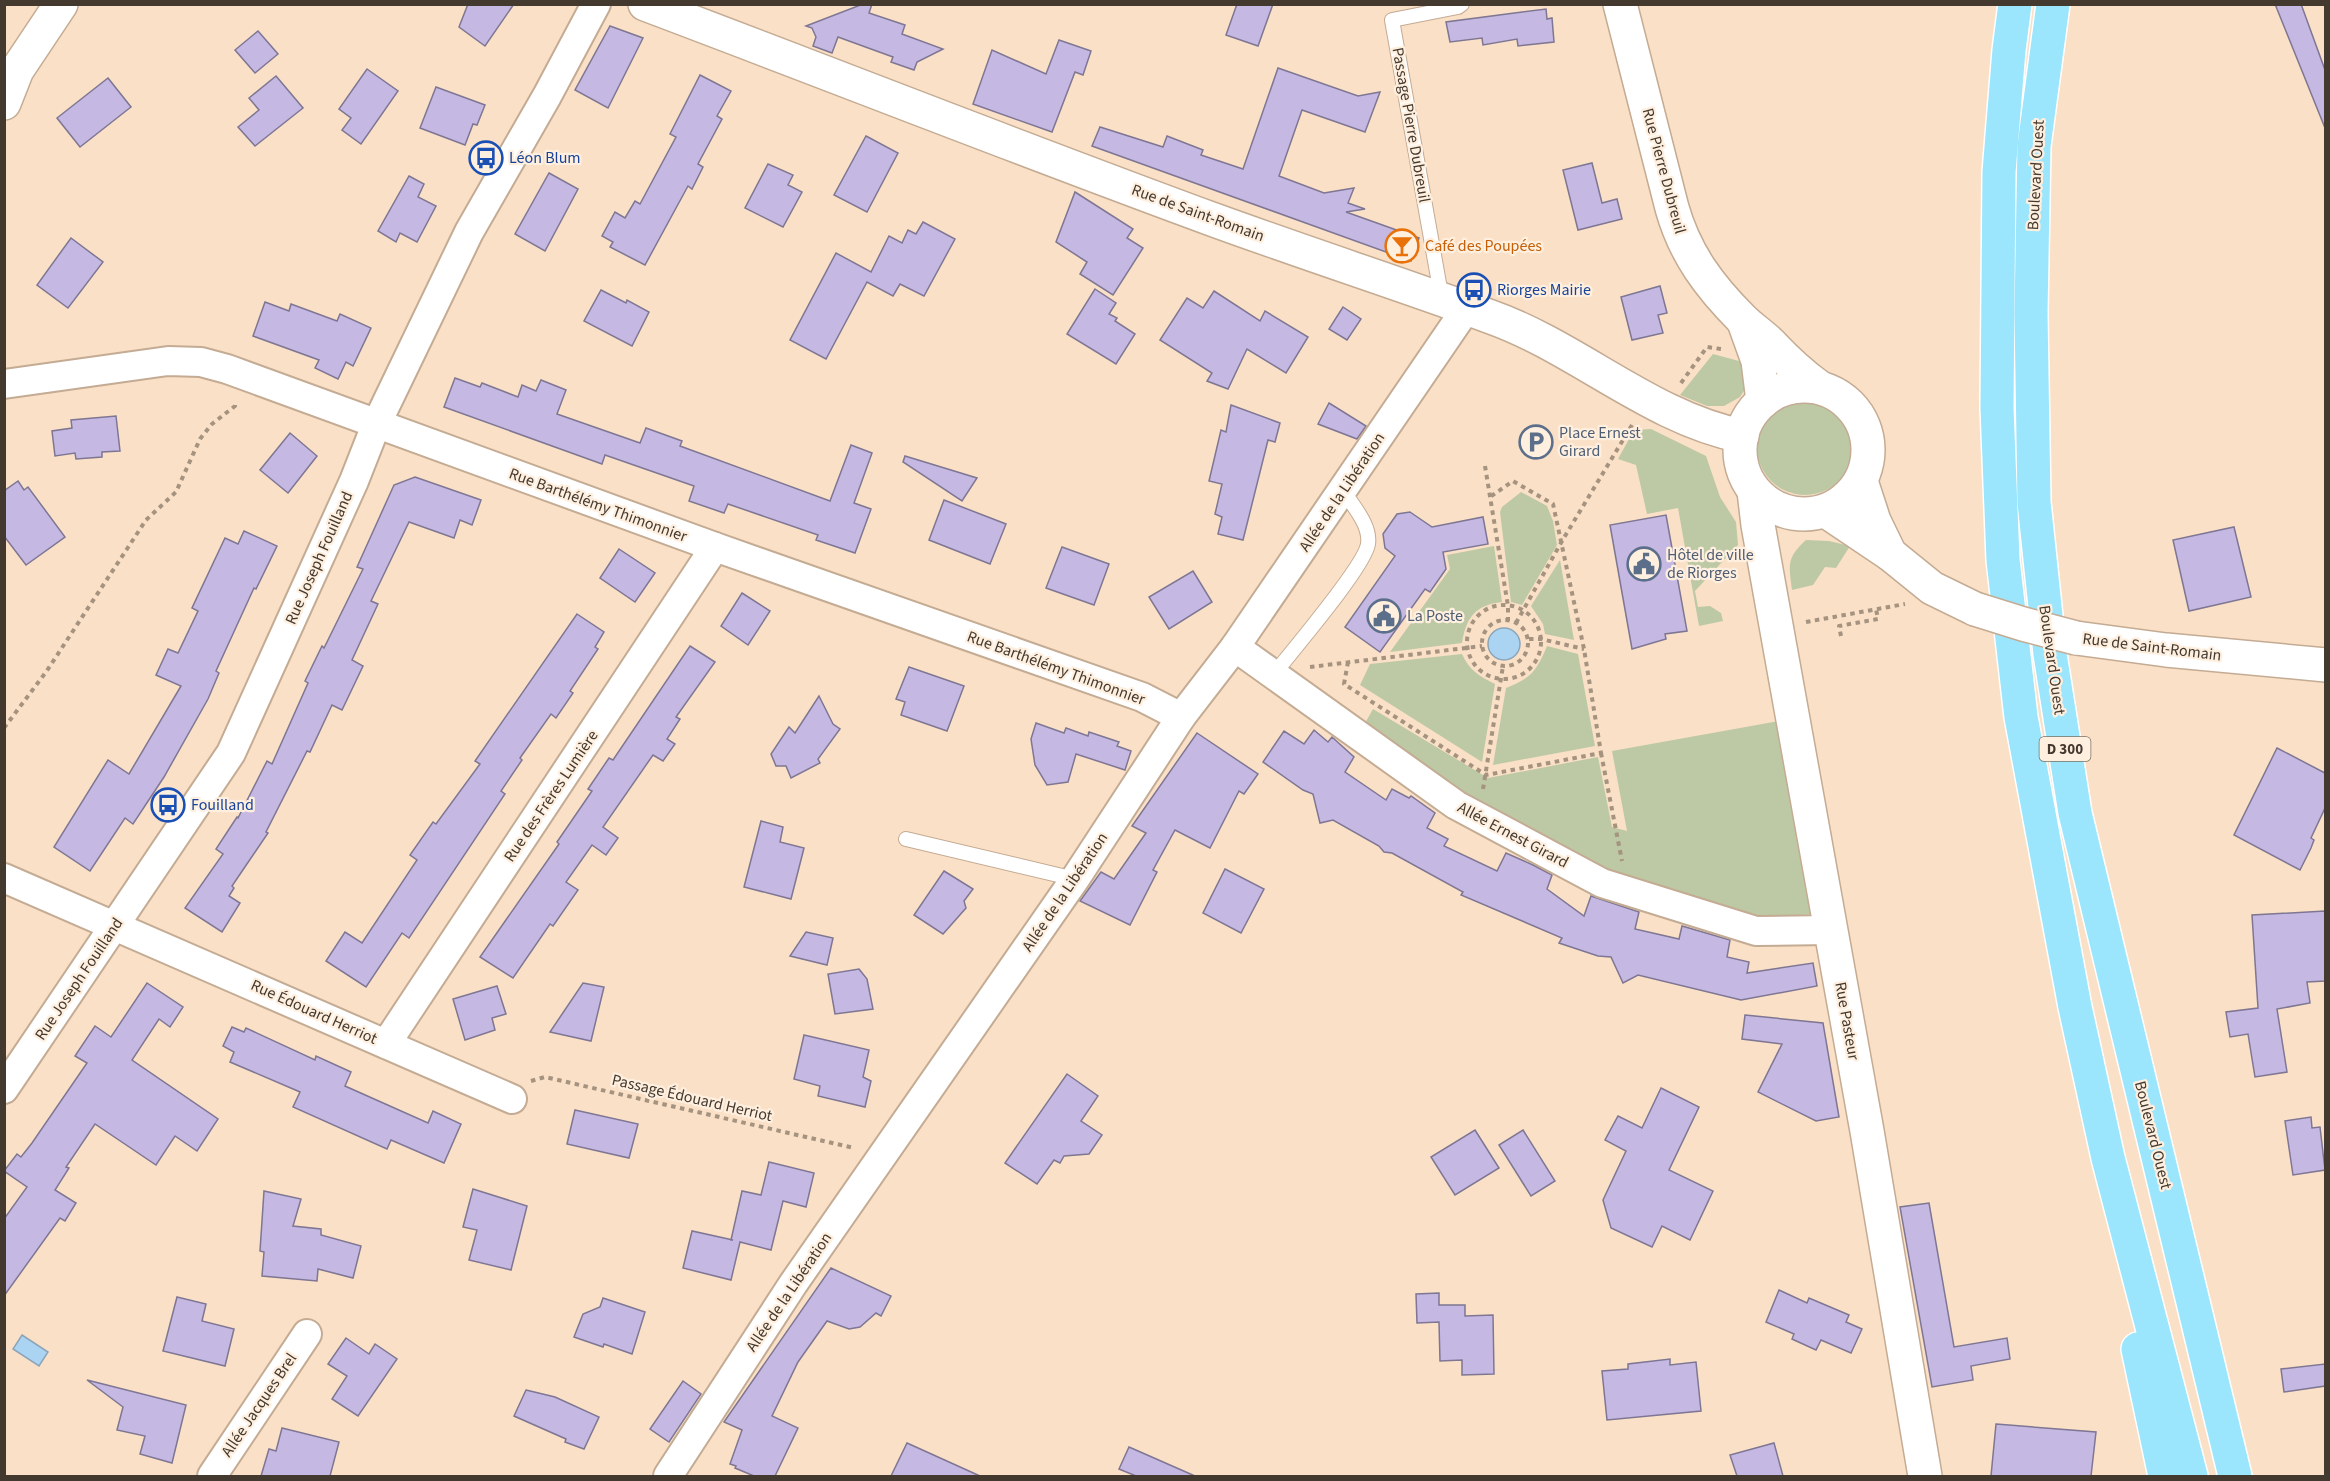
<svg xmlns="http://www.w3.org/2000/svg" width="2330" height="1481" font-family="'Source Sans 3',sans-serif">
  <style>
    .green { fill: #bdc9a5 }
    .water { fill: #abd3f2; stroke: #8ca5b8; stroke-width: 1.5 }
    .building { fill: #c5b9e3; stroke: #7e7693; stroke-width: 1.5 }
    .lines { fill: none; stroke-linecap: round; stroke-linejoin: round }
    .lane-casing { stroke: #c4ab93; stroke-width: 16 }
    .street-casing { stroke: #c4ab93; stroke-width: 32 }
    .secondary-casing { stroke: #c4ab93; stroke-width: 36 }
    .primary-casing { stroke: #fff; stroke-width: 36 }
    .path { stroke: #a59380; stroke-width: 4; stroke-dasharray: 4.5 4.5; stroke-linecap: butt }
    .lane { stroke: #fff; stroke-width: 14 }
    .street { stroke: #fff; stroke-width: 28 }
    .secondary { stroke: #fff; stroke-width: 33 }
    .primary { stroke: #9be6fd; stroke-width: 33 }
    .secondary-bridge-casing { stroke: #c4ab93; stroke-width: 36; stroke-linecap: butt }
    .secondary-bridge { stroke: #fff; stroke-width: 33 }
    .labels { text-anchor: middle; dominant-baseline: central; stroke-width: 4.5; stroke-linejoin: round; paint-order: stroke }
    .shield { fill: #ffefdf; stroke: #7b7064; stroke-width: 1.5 }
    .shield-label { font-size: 15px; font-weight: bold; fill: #43392f }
    .street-label { font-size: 16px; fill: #43392f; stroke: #ffefdf }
    .transit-label { font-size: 16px; fill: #164399; stroke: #ffefdf; text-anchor: start }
    .food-label { font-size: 16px; fill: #c56008; stroke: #ffefdf; text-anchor: start }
    .service-label { font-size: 16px; fill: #4e5e75; stroke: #ffefdf; text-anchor: start }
  </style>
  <rect width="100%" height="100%" fill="#fae0c6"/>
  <g class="green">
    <polygon points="1713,354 1739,361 1751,360 1750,381 1740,397 1724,406 1707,406 1680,395"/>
    <circle cx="1805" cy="447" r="48"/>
    <polygon points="1651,429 1706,456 1720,497 1736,522 1738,545 1695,591 1698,607 1710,606 1721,613 1723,621 1699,626 1678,508 1647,514 1636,465 1618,459 1634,430"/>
    <polygon points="1521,492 1547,506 1553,521 1557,545 1522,605 1511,602 1500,512 1502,507"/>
    <path d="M 1806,540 L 1829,541 L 1850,546 L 1836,568 L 1825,567 L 1813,585 L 1792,590 C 1789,565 1786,558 1806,540 Z"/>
    <path d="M 1494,546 L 1502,602 C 1475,605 1466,618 1462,643 L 1390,652 L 1450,569 L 1447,555 Z"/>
    <polygon points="1560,560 1574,640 1545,634 1543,624 1531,606"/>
    <path d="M 1547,646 L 1578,654 L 1595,746 L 1493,765 L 1506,688 C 1532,678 1537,670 1547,646 Z"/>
    <path d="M 1462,654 C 1469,670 1479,676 1495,684 L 1482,762 L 1360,685 L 1370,664 Z"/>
    <polygon points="1373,709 1488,778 1598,757 1612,827 1627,831 1612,751 1779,721 1812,914 1756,918 1604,876 1483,814 1360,732"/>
  </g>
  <g class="water">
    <circle cx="1504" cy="644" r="16"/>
    <polygon points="22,1335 48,1352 39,1366 13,1349"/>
  </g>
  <g class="building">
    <polygon points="468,4 514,4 485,46 459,27"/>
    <polygon points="863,4 872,4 869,13 905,25 902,34 943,49 917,62 914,70 891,62 893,57 838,37 832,53 813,46 816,37 812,28 806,26"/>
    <polygon points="1237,4 1273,4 1258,46 1226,35"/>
    <polygon points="2275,4 2301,4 2325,70 2325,128"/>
    <polygon points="1546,9 1547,19 1552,18 1554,42 1518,46 1517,39 1483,45 1482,38 1450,42 1446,22"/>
    <polygon points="610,26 643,38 608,108 575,90"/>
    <polygon points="258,31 278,54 255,73 235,50"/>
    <polygon points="1059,40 1091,51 1083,75 1075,72 1052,132 973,104 992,50 1046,74"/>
    <polygon points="1278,68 1358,96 1380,92 1365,132 1302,110 1279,176 1324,193 1354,188 1348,203 1365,209 1346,212 1419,238 1411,261 1092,146 1100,127 1163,147 1167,136 1203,150 1201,155 1243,169"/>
    <polygon points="367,69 398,91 361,144 342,130 351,118 339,109"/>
    <polygon points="700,75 731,91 717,116 722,119 698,164 703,167 692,189 688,186 645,265 610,247 613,242 602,236 615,212 625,218 635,201 640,204 676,137 670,134"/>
    <polygon points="276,76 303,108 255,146 238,127 259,110 249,98"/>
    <polygon points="108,78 131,107 80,147 57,118"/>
    <polygon points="436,87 485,105 477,125 473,124 465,145 420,128"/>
    <polygon points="866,136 898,153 867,212 834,195"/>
    <polygon points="1592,163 1602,203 1617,199 1622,219 1578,230 1563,170"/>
    <polygon points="768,164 793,175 788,185 802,192 783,227 745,208"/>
    <polygon points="549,173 578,189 545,251 515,234"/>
    <polygon points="409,176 424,184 418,197 436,206 417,242 400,233 396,242 378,231"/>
    <polygon points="1075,192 1133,229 1127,238 1143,248 1113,295 1080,274 1087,262 1056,242"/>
    <polygon points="923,222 955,239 924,296 900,284 893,296 867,282 826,359 790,340 836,253 871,272 889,236 902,243 908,230 916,234"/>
    <polygon points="71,238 103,262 68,308 37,285"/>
    <polygon points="1660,286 1667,313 1658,315 1663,333 1632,340 1621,297"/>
    <polygon points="1095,289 1116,303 1109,314 1117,318 1115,321 1135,334 1116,364 1067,334"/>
    <polygon points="601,290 626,303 627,300 649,312 632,346 584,321"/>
    <polygon points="1214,291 1260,321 1265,311 1308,337 1286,373 1247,349 1228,389 1207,381 1212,373 1160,340 1187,298 1203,308"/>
    <polygon points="265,302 289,311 291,304 337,321 340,314 371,328 353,366 346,362 338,379 315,368 319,360 253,336"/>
    <polygon points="1343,307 1361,319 1347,340 1329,329"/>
    <polygon points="455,378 480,387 482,383 518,397 522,385 536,391 541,380 566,390 557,414 640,443 646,428 682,441 680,446 830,501 851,445 872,453 854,503 871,509 855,553 816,540 818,535 728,504 724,513 689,501 694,486 605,455 602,464 444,407"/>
    <polygon points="1329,403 1366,426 1357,439 1318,424"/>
    <polygon points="1231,405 1280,423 1275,442 1268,440 1243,540 1218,534 1222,517 1215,514 1222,484 1209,481 1221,430 1226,432"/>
    <polygon points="116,416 120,451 102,452 102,457 76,459 75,453 55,456 52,431 72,428 71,420"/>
    <polygon points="290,433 317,456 288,493 260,470"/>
    <polygon points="905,456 977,478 962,501 903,462"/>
    <polygon points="415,477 481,500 472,525 460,520 454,538 409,522 371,601 378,604 352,660 363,666 342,710 332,705 310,752 307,751 266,832 268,833 232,886 234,888 229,896 240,903 222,932 185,908 223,854 216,849 237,817 238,818 267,761 272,764 308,683 305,681 322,646 324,648 363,569 357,567 394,485"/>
    <polygon points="18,481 24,490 28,487 65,537 26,565 4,536 4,491"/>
    <polygon points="944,500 1006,524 990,564 929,540"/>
    <polygon points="1410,512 1432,527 1483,517 1488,544 1443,552 1446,569 1430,592 1425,589 1380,652 1345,627 1395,556 1385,548 1383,534 1397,514"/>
    <polygon points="1666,515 1687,631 1665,634 1666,639 1632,649 1610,525"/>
    <polygon points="2234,527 2251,597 2189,611 2173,540"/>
    <polygon points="244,531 277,546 256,589 254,588 216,671 219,673 208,699 164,777 133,824 125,818 90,871 54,847 108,760 129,774 181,686 156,675 168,649 178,653 198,611 192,608 225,538 238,544"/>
    <polygon points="1062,547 1109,564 1094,605 1046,588"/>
    <polygon points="619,549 655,573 635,602 600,578"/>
    <polygon points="1193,571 1212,602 1169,629 1149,597"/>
    <polygon points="742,593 770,611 748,645 721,626"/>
    <polygon points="577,614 604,632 595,647 598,649 570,691 573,693 556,718 551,714 520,758 522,760 501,791 505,794 409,938 402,933 366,987 326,961 345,932 362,943 417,860 410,855 433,822 436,824 480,764 475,761"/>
    <polygon points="690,646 715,662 676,717 680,719 667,739 675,744 663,761 653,755 603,827 618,838 606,855 592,845 566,882 578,890 553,926 550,924 513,978 480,957 559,844 557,842 592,791 588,789 609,758 613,760"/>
    <polygon points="909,667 964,686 947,731 901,715 905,702 896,699"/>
    <polygon points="819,696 833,724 840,729 818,759 820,763 791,778 786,766 776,766 771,754 789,727 795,733"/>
    <polygon points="1036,723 1064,733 1066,728 1088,736 1089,732 1119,742 1117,746 1131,751 1125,770 1076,754 1068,782 1047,785 1035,765 1031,739"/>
    <polygon points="1314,730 1328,742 1332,737 1354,757 1345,772 1386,800 1392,789 1409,798 1411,796 1435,813 1427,828 1448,839 1444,846 1497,871 1506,853 1533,865 1552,875 1547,889 1584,916 1591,896 1639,912 1635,929 1679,939 1682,926 1730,940 1727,957 1749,962 1747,973 1813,963 1817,986 1741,1000 1638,975 1623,983 1611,957 1598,956 1559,943 1562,938 1461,895 1463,892 1392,853 1384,852 1379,846 1333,820 1320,823 1313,794 1303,790 1263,762 1284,731 1304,744"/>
    <polygon points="1197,733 1258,774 1244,794 1239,791 1210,848 1175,830 1153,870 1157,872 1130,925 1080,901 1101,872 1114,879 1146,833 1132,826"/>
    <polygon points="2277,748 2325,773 2325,808 2311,838 2314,840 2311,848 2300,870 2234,835"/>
    <polygon points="761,821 783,827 780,842 804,848 791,899 744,887"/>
    <polygon points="1225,869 1264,889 1241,933 1203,913"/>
    <polygon points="944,871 973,889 964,901 966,908 943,934 914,915"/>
    <polygon points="2325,911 2325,981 2307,982 2310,1003 2277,1009 2287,1072 2255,1077 2248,1034 2230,1037 2226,1012 2258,1008 2252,915"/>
    <polygon points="806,932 833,938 827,965 790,956"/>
    <polygon points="859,969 867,979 873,1009 835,1014 828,974"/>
    <polygon points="147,983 183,1007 170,1027 159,1019 132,1060 218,1119 197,1151 175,1136 156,1165 95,1124 66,1167 69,1168 55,1190 76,1203 65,1221 60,1218 4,1296 4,1219 27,1187 4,1171 17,1154 21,1157 32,1143 87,1063 75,1056 95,1026 111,1037"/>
    <polygon points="583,983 604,987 591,1041 550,1032"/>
    <polygon points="497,986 506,1014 492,1018 495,1030 465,1040 453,999"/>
    <polygon points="1745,1015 1823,1023 1839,1117 1816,1121 1758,1092 1782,1044 1742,1039"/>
    <polygon points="232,1027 244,1032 246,1028 315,1060 316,1056 351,1072 345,1086 428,1123 433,1111 461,1124 444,1163 391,1140 387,1149 293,1107 300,1092 230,1062 234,1052 223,1046"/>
    <polygon points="804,1035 869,1050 863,1077 871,1081 865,1107 818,1096 820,1086 794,1079"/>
    <polygon points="1067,1074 1098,1096 1081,1121 1102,1135 1089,1154 1064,1156 1060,1163 1054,1160 1037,1184 1005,1163"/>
    <polygon points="1661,1088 1699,1107 1669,1170 1713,1191 1690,1240 1662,1226 1652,1247 1611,1228 1603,1200 1626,1151 1605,1140 1618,1116 1642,1128"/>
    <polygon points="575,1110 638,1124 629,1158 567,1144"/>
    <polygon points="2311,1117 2312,1128 2320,1127 2325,1170 2293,1175 2285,1121"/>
    <polygon points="1475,1130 1499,1168 1455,1195 1431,1157"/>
    <polygon points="1523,1130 1555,1181 1531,1196 1499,1145"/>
    <polygon points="769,1162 814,1173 806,1207 783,1201 771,1250 740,1242 731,1280 683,1268 692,1231 733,1240 731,1240 742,1191 761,1195"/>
    <polygon points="473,1189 527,1206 511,1270 469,1260 477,1230 463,1227"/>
    <polygon points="264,1191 301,1199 293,1226 321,1229 321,1235 361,1246 353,1278 318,1269 317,1281 262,1276 264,1252 260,1251"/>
    <polygon points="1929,1203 1954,1347 2007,1338 2010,1359 1971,1366 1973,1380 1932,1387 1900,1207"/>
    <polygon points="831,1268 891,1296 881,1316 876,1313 860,1327 849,1329 827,1321 798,1362 772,1416 798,1428 775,1476 754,1476 735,1468 736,1466 730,1464 742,1430 724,1422"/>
    <polygon points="1779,1290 1807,1303 1809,1298 1849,1315 1846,1322 1862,1329 1851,1353 1821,1340 1816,1350 1792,1339 1794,1334 1766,1322"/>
    <polygon points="1439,1293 1439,1305 1465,1305 1465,1316 1493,1315 1494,1374 1462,1375 1462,1360 1440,1361 1439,1322 1417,1323 1416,1294"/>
    <polygon points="177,1297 206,1304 202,1321 234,1329 225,1366 163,1351"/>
    <polygon points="603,1298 645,1312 632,1354 604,1344 603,1347 574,1337 583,1314 600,1307"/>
    <polygon points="346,1338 369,1354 375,1344 397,1359 358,1416 332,1399 347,1376 328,1364"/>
    <polygon points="1670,1359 1670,1365 1696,1362 1701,1411 1607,1420 1602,1371 1628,1369 1628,1364"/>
    <polygon points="2325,1364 2325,1386 2284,1392 2281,1369"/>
    <polygon points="87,1380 186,1405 172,1463 140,1454 145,1436 117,1430 123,1407"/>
    <polygon points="683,1381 701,1394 669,1442 650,1429"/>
    <polygon points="526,1390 555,1397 599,1417 584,1449 565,1442 566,1439 514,1416"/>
    <polygon points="1996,1424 2096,1432 2091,1476 1991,1476"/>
    <polygon points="282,1428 339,1442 330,1476 261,1476 269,1449 276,1451"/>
    <polygon points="907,1443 980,1476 891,1476"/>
    <polygon points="1774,1443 1783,1476 1737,1476 1730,1455"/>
    <polygon points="1129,1447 1195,1476 1136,1476 1119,1469"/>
  </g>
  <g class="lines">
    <defs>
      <g id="lane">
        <polyline points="1442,300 1392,20 1458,7 1462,4"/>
        <path d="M 1274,674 C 1292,651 1365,566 1368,544 C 1371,525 1352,505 1343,490"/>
        <polyline points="906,839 1075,879"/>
      </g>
      <g id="street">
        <polyline points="4,384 168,361 201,362 227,369 715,547 1142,697 1181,717"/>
        <polyline points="1235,647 1456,805 1602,883 1756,931 1830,930"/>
        <polyline points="4,878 512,1099"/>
        <polyline points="386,1044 715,547"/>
        <polyline points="4,1089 231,753 354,481 376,425 469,232 547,96 596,4"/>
        <polyline points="212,1476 307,1334"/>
        <polyline points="668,1476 793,1284 1075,879 1181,717 1235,647 1466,309"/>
      </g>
      <g id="secondary">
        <path d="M 645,4 C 836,76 1026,151 1217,221 C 1308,254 1400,284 1491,317 C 1578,348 1651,418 1742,436"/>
        <path d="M 1620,4 L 1672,208 C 1685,254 1709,286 1743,320 C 1751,328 1762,335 1771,344 C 1786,360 1801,374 1819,387"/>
        <polyline points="4,103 17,70 61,4"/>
        <polyline points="1744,322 1758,361 1763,401"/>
        <circle cx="1804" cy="450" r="64"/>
        <polyline points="1861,481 1874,521 1890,554"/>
        <polyline points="1754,491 1758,525 1867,1131 1925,1476"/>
        <polyline points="1826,511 1890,554 1932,588 1975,609"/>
        <polyline points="2076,638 2166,650 2326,665"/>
      </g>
      <g id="primary">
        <polyline points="2015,4 2009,50 1999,172 1997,408 2003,560 2021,717 2075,1007 2108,1158 2191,1476"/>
        <polyline points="2053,4 2034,146 2031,313 2034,502 2050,654 2075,813 2235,1476"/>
        <polyline points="2138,1349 2165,1476"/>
      </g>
    </defs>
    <use href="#lane" class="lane-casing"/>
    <use href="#street" class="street-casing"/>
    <use href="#secondary" class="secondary-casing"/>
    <use href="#primary" class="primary-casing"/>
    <g class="path">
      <polyline points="1681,383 1707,347 1721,349"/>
      <polyline points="1485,466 1508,606 1508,621"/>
      <circle cx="1504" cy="642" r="37"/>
      <circle cx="1505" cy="643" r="23"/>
      <polyline points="1806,622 1905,604"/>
      <polyline points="1516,623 1562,541 1632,425"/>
      <polyline points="1841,636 1839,626 1878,619 1876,609"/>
      <polyline points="1529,639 1541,639 1584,649"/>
      <polyline points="1348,662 1344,684 1486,775 1601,753 1584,649 1553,504 1513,481 1490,497"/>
      <polyline points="1310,667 1482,646"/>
      <polyline points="4,728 46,672 146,520 176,492 200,439 212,424 235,406 235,401"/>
      <polyline points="1601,753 1622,861"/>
      <polyline points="1483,789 1503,666"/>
      <polyline points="531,1081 545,1077 854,1148"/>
    </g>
    <use href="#lane" class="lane"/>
    <use href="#street" class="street"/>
    <use href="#secondary" class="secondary"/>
    <use href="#primary" class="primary"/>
    <defs>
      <polyline id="secondary-bridge" points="1975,609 2023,624 2076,638"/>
    </defs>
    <use href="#secondary-bridge" class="secondary-bridge-casing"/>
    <use href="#secondary-bridge" class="secondary-bridge"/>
  </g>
  <defs>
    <symbol id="bus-ring" viewBox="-11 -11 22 22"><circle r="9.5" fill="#ffefdf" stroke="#1a4fb4" stroke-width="1.5"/><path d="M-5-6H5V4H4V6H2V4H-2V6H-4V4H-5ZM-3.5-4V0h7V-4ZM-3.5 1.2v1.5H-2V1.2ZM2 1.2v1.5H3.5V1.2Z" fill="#1a4fb4"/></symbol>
    <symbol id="bar-ring" viewBox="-11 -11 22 22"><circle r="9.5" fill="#ffefdf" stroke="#e8710a" stroke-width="1.5"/><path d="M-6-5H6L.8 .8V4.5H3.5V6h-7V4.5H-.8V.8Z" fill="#e8710a"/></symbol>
    <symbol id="parking-ring" viewBox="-11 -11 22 22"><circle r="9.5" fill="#ffefdf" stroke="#5c6f8a" stroke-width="1.5"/><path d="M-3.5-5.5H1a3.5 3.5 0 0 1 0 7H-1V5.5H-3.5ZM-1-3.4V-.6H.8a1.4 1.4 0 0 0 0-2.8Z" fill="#5c6f8a"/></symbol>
    <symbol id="civic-ring" viewBox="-11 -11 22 22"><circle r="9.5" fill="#ffefdf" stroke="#5c6f8a" stroke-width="1.5"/><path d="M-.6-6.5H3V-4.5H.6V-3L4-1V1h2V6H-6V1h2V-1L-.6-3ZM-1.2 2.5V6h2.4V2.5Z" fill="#5c6f8a"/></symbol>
  </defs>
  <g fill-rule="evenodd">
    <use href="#bus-ring" x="467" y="139" width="38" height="38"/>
    <use href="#bar-ring" x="1383" y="227" width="38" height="38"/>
    <use href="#bus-ring" x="1455" y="271" width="38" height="38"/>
    <use href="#parking-ring" x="1517" y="423" width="38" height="38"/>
    <use href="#civic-ring" x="1625" y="545" width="38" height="38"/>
    <use href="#civic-ring" x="1365" y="597" width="38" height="38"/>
    <use href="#bus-ring" x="149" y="786" width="38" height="38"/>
  </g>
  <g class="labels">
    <rect class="shield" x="2039.5" y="737" width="51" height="24" rx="4.5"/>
    <g class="shield-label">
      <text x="2065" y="749">D 300</text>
    </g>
    <g class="street-label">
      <text transform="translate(1411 125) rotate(80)">Passage Pierre Dubreuil</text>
      <text transform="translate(1664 171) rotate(75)">Rue Pierre Dubreuil</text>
      <text transform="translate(2036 175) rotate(-87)">Boulevard Ouest</text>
      <text transform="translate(1198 213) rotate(20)">Rue de Saint-Romain</text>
      <text transform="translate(1342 492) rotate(-56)">Allée de la Libération</text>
      <text transform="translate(598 505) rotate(20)">Rue Barthélémy Thimonnier</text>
      <text transform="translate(319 558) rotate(-66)">Rue Joseph Fouilland</text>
      <text transform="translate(2152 647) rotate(7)">Rue de Saint-Romain</text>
      <text transform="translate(2052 660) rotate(82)">Boulevard Ouest</text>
      <text transform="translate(1056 668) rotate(20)">Rue Barthélémy Thimonnier</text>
      <text transform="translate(551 796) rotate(-56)">Rue des Frères Lumière</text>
      <text transform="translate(1513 835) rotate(28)">Allée Ernest Girard</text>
      <text transform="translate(1065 892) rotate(-56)">Allée de la Libération</text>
      <text transform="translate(79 979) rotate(-56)">Rue Joseph Fouilland</text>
      <text transform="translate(314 1012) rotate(24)">Rue Édouard Herriot</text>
      <text transform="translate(1847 1021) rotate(80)">Rue Pasteur</text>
      <text transform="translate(692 1098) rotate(13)">Passage Édouard Herriot</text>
      <text transform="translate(2153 1135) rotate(76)">Boulevard Ouest</text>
      <text transform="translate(789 1292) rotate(-56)">Allée de la Libération</text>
      <text transform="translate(259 1405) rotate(-56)">Allée Jacques Brel</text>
    </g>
    <g class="transit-label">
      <text x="509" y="158">Léon Blum</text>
      <text x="1497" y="290">Riorges Mairie</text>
      <text x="191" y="805">Fouilland</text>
    </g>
    <g class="food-label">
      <text x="1425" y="246">Café des Poupées</text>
    </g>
    <g class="service-label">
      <text x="1559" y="433">Place Ernest<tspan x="1559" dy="18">Girard</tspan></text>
      <text x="1667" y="555">Hôtel de ville<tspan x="1667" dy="18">de Riorges</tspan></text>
      <text x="1407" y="616">La Poste</text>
    </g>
  </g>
  <rect width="2330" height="1481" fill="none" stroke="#43392f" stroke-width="12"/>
</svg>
